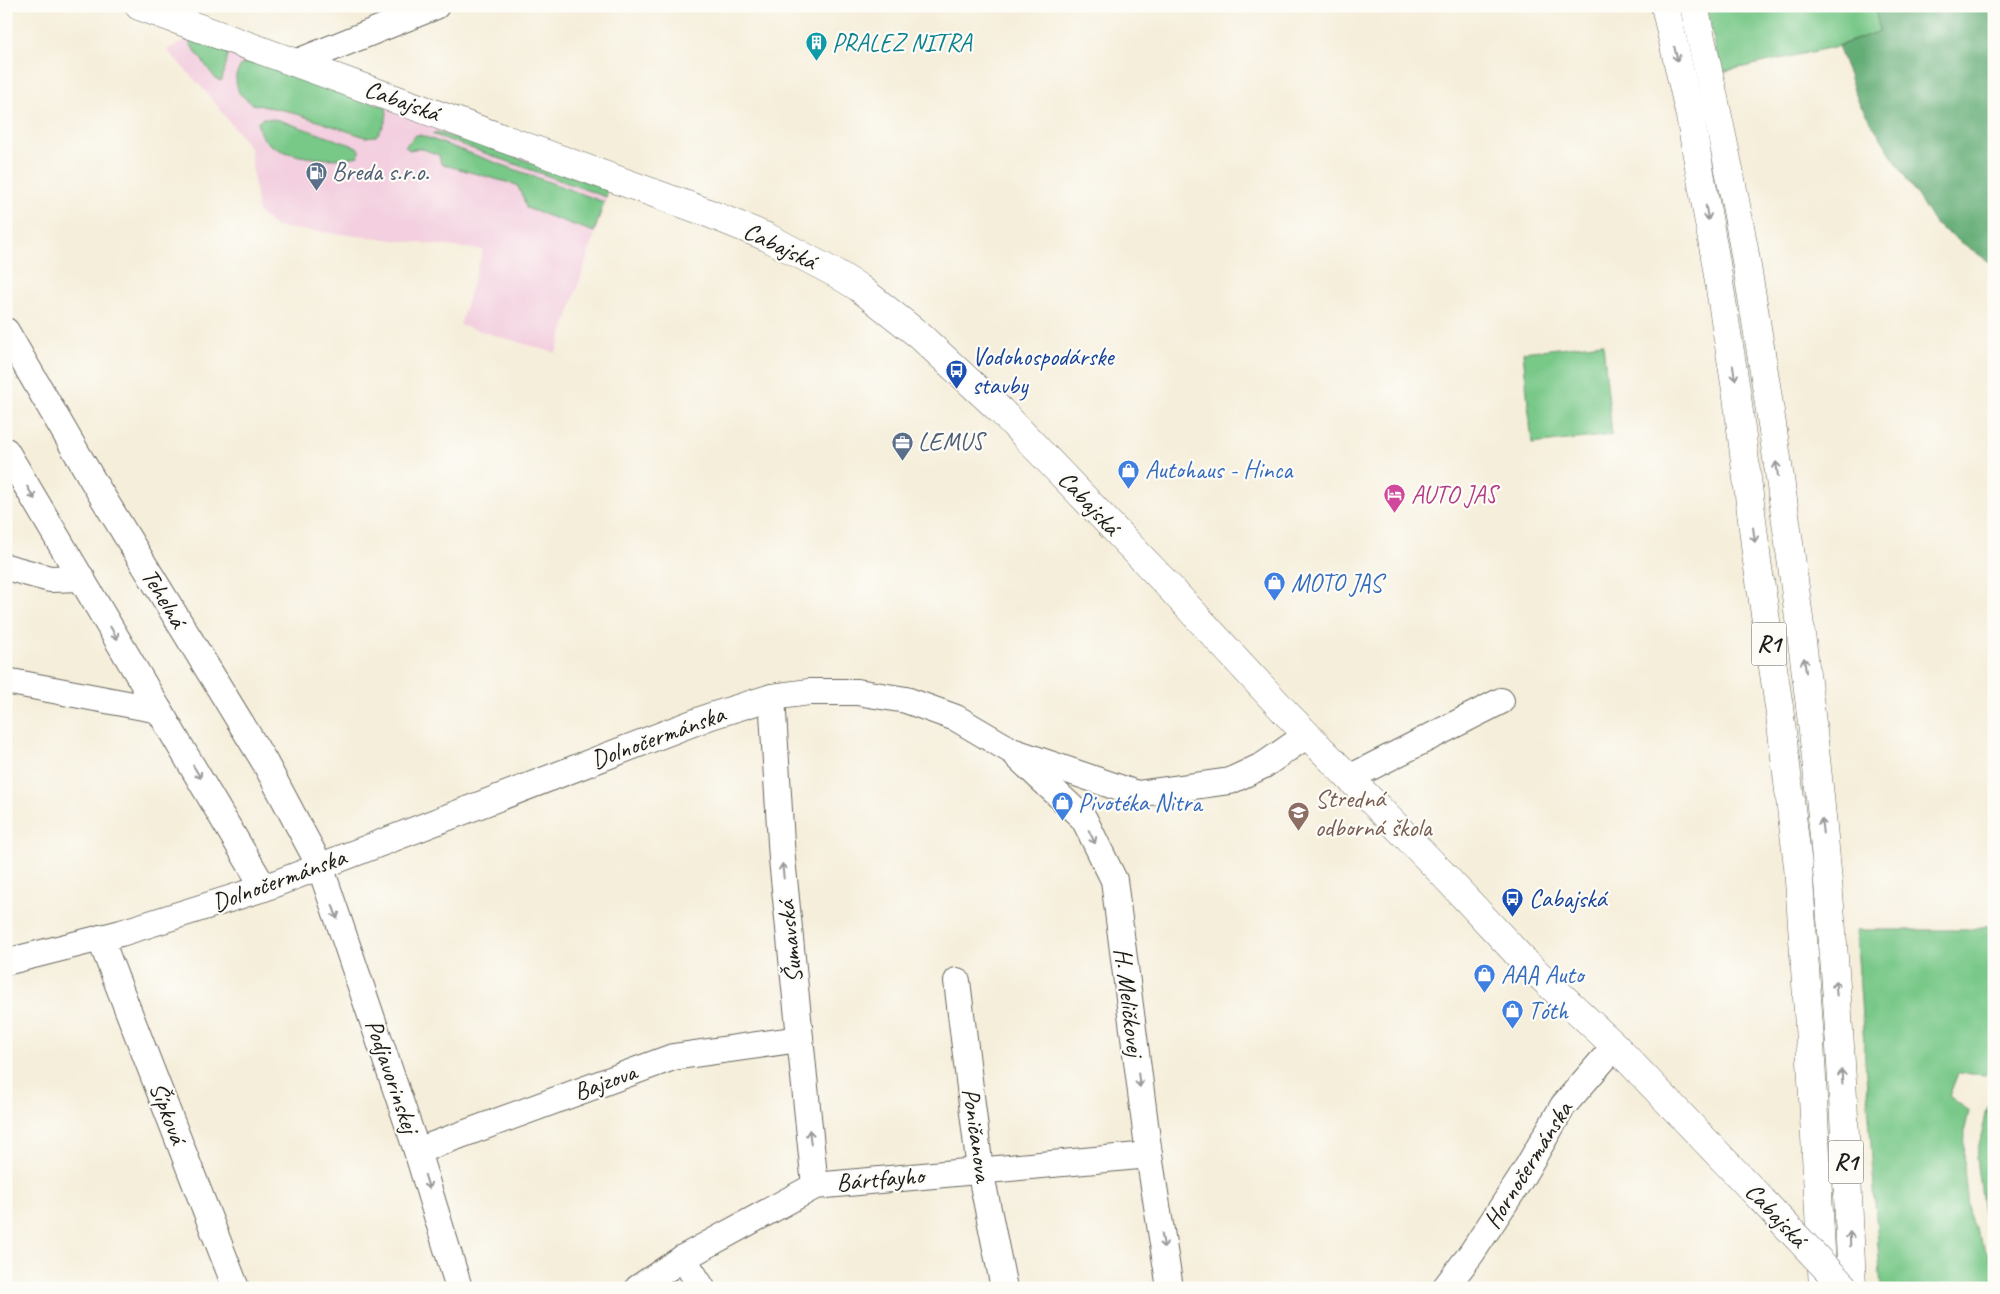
<svg xmlns="http://www.w3.org/2000/svg" width="2000" height="1294" font-family="Caveat,sans-serif">
  <style>
    .built { fill: #f3cfdf }
    .green { fill: #78c888; stroke: #4a7252 }
    .forest { fill: #62ac74; stroke: #3f6448 }
    .lines { fill: none; stroke-linecap: round; stroke-linejoin: round }
    .minor-casing { stroke: #68665e; stroke-width: 28 }
    .major-casing { stroke: #68665e; stroke-width: 29 }
    .highway-casing { stroke: #68665e; stroke-width: 29 }
    .minor { stroke: #fff; stroke-width: 26 }
    .major { stroke: #fff; stroke-width: 28 }
    .highway { stroke: #fff; stroke-width: 28 }
    .major-bridge-casing { stroke: #68665e; stroke-width: 29; stroke-linecap: butt }
    .major-bridge { stroke: #fff; stroke-width: 28 }
    .oneway { stroke: #999 }
    .labels { text-anchor: middle; dominant-baseline: central; stroke-width: 4.5; stroke-linejoin: round; paint-order: stroke }
    .shield { fill: #fdfcf7; stroke: #605f5e; stroke-width: 1 }
    .shield-label { font-size: 24px; font-weight: bold; fill: #1c1c1c }
    .culture-label { font-size: 25px; fill: #0d838f; stroke: #fdfcf7; text-anchor: start }
    .street-label { font-size: 25px; fill: #1c1c1c; stroke: #fdfcf7 }
    .service-label { font-size: 25px; fill: #4e5e75; stroke: #fdfcf7; text-anchor: start }
    .transit-label { font-size: 25px; fill: #164399; stroke: #fdfcf7; text-anchor: start }
    .shop-label { font-size: 25px; fill: #366cbe; stroke: #fdfcf7; text-anchor: start }
    .hotel-label { font-size: 25px; fill: #b23c85; stroke: #fdfcf7; text-anchor: start }
    .education-label { font-size: 25px; fill: #785e54; stroke: #fdfcf7; text-anchor: start }
  </style>
  <rect width="100%" height="100%" fill="#fdfcf7"/>
  <filter id="ink" filterUnits="userSpaceOnUse"><feTurbulence type="fractalNoise" baseFrequency=".02" numOctaves="2"/><feDisplacementMap in="SourceGraphic" scale="10" xChannelSelector="R" yChannelSelector="G"/><feConvolveMatrix kernelMatrix="1 2 1 2 8 2 1 2 1" color-interpolation-filters="sRGB"/></filter>
  <filter id="wash" filterUnits="userSpaceOnUse"><feTurbulence type="fractalNoise" baseFrequency=".0096" numOctaves="4" result="noise"/><feDisplacementMap in="SourceGraphic" scale="20" xChannelSelector="R" yChannelSelector="G"/><feGaussianBlur stdDeviation="1.12" result="paint"/><feColorMatrix in="noise" values="0 0 0 0 0 0 0 0 0 0 0 0 0 0 0 0 0 1.4 0 .05"/><feComposite in="paint" operator="in"/></filter>
  <g filter="url(#wash)">
    <rect width="100%" height="100%" fill="#f5eeda"/>
    <polygon class="built" points="192,36 611,185 556,353 460,325 483,250 276,227 258,212 250,148 207,93 167,50"/>
    <g class="green">
      <polygon points="1706,6 1874,6 1881,31 1838,46 1721,72"/>
      <polygon points="193,39 229,51 222,80 220,81 215,78 190,44 190,40"/>
      <path d="M 253,60 L 386,107 C 389,119 383,128 376,136 L 365,137 L 288,111 L 252,104 L 239,93 L 236,82 L 236,75 L 241,65 Z"/>
      <path d="M 263,118 L 279,120 L 357,147 L 360,151 L 358,156 C 333,163 255,159 258,121 Z"/>
      <polygon points="436,132 478,144 608,189 606,197 432,134"/>
      <polygon points="416,135 420,135 604,202 594,232 526,208 523,197 517,185 441,164 439,155 420,148 409,150 405,146"/>
      <polygon points="1603,343 1612,435 1532,444 1523,352"/>
      <polygon points="1994,924 1994,1061 1985,1075 1958,1073 1949,1096 1969,1111 1965,1129 1964,1168 1969,1217 1994,1266 1994,1288 1881,1288 1856,930 1969,930"/>
      <polygon points="1994,1096 1994,1232 1983,1213 1976,1158 1987,1110"/>
    </g>
    <polygon class="forest" points="1874,6 1994,6 1994,265 1935,224 1859,103 1838,46 1880,31"/>
  </g>
  <g filter="url(#ink)">
    <g class="lines">
      <defs>
        <g id="minor">
          <polyline points="295,63 436,6"/>
          <polyline points="6,331 96,486 264,761 320,866 417,1151 459,1288"/>
          <polyline points="6,451 264,888"/>
          <polyline points="6,567 50,579 82,578"/>
          <polyline points="6,681 159,710"/>
          <polyline points="772,697 782,859 815,1186"/>
          <polyline points="1018,757 1084,819 1114,880 1149,1155 1170,1288"/>
          <polyline points="1349,778 1501,701"/>
          <polyline points="100,938 236,1288"/>
          <polyline points="6,962 121,933 264,888 711,716 772,697 809,692 857,692 906,700 956,718 1012,751 1137,794 1230,781 1264,765 1307,735"/>
          <polyline points="957,981 980,1170 1004,1288"/>
          <polyline points="417,1151 673,1057 800,1039"/>
          <polyline points="683,1258 702,1288"/>
          <polyline points="638,1288 683,1258 815,1186 1149,1155"/>
          <polyline points="1445,1288 1471,1254 1520,1180 1563,1106 1615,1046"/>
        </g>
        <polyline id="major" points="139,6 703,211 767,237 837,274 858,287 919,335 1001,411 1162,579 1286,713 1440,871 1524,961 1615,1046 1762,1200"/>
        <g id="highway">
          <polyline points="1665,6 1690,116 1715,257 1737,396 1757,561 1779,707 1798,866 1810,1041 1823,1288"/>
          <path d="M 1694,6 C 1712,89 1731,171 1745,255 C 1770,402 1791,550 1809,698 C 1833,894 1844,1091 1852,1288"/>
        </g>
      </defs>
      <use href="#minor" class="minor-casing"/>
      <use href="#major" class="major-casing"/>
      <use href="#highway" class="highway-casing"/>
      <use href="#minor" class="minor"/>
      <use href="#major" class="major"/>
      <use href="#highway" class="highway"/>
      <defs>
        <polyline id="major-bridge" points="1762,1200 1845,1288"/>
      </defs>
      <use href="#major-bridge" class="major-bridge-casing"/>
      <use href="#major-bridge" class="major-bridge"/>
    </g>
    <defs><path id="oneway-shaft" d="M-6 0H5M1.5-3L5.5 0L1.5 3" fill="none" stroke-width="1.6" stroke-linecap="round" stroke-linejoin="round" transform="scale(1.25)"/></defs>
    <g class="oneway">
      <use href="#oneway-shaft" transform="translate(1676 54) rotate(77)"/>
      <use href="#oneway-shaft" transform="translate(1707 213) rotate(80)"/>
      <use href="#oneway-shaft" transform="translate(1734 373) rotate(81)"/>
      <use href="#oneway-shaft" transform="translate(1777 469) rotate(-98)"/>
      <use href="#oneway-shaft" transform="translate(31 493) rotate(59)"/>
      <use href="#oneway-shaft" transform="translate(1754 535) rotate(83)"/>
      <use href="#oneway-shaft" transform="translate(114 633) rotate(60)"/>
      <use href="#oneway-shaft" transform="translate(1805 665) rotate(-98)"/>
      <use href="#oneway-shaft" transform="translate(197 772) rotate(59)"/>
      <use href="#oneway-shaft" transform="translate(1822 826) rotate(-96)"/>
      <use href="#oneway-shaft" transform="translate(1092 837) rotate(64)"/>
      <use href="#oneway-shaft" transform="translate(783 871) rotate(-96)"/>
      <use href="#oneway-shaft" transform="translate(335 912) rotate(71)"/>
      <use href="#oneway-shaft" transform="translate(1836 988) rotate(-95)"/>
      <use href="#oneway-shaft" transform="translate(1842 1077) rotate(-93)"/>
      <use href="#oneway-shaft" transform="translate(1139 1080) rotate(83)"/>
      <use href="#oneway-shaft" transform="translate(810 1137) rotate(-96)"/>
      <use href="#oneway-shaft" transform="translate(427 1182) rotate(73)"/>
      <use href="#oneway-shaft" transform="translate(1850 1239) rotate(-92)"/>
      <use href="#oneway-shaft" transform="translate(1163 1241) rotate(81)"/>
    </g>
  </g>
  <defs>
    <symbol id="building-pin" viewBox="-11 -11 22 30"><path d="M0 17L-7.5 6A9.5 9.5 0 1 1 7.5 6Z" fill="#0f9aa8" stroke="#fdfcf7"/><path d="M-4-6H4V6H1V3H-1V6H-4ZM-2.5-4.3h1.7v1.8h-1.7ZM.8-4.3h1.7v1.8H.8ZM-2.5-1h1.7V.8h-1.7ZM.8-1h1.7V.8H.8Z" fill="#fff"/></symbol>
    <symbol id="fuel-pin" viewBox="-11 -11 22 30"><path d="M0 17L-7.5 6A9.5 9.5 0 1 1 7.5 6Z" fill="#5c6f8a" stroke="#fdfcf7"/><path d="M-5.5-6h7V0h2V4h1.3V-2.5L3-4.5l.8-.8L6-3V5H2.5V1h-1V6h-7ZM-4.2-4.7v3.2H.2V-4.7Z" fill="#fff"/></symbol>
    <symbol id="bus-pin" viewBox="-11 -11 22 30"><path d="M0 17L-7.5 6A9.5 9.5 0 1 1 7.5 6Z" fill="#1a4fb4" stroke="#fdfcf7"/><path d="M-5-6H5V4H4V6H2V4H-2V6H-4V4H-5ZM-3.5-4V0h7V-4ZM-3.5 1.2v1.5H-2V1.2ZM2 1.2v1.5H3.5V1.2Z" fill="#fff"/></symbol>
    <symbol id="office-pin" viewBox="-11 -11 22 30"><path d="M0 17L-7.5 6A9.5 9.5 0 1 1 7.5 6Z" fill="#5c6f8a" stroke="#fdfcf7"/><path d="M-6-3h4V-5.5h4V-3h4V5H-6ZM-1-4.5V-3h2v-1.5ZM-6 0V1H6V0Z" fill="#fff"/></symbol>
    <symbol id="shop-pin" viewBox="-11 -11 22 30"><path d="M0 17L-7.5 6A9.5 9.5 0 1 1 7.5 6Z" fill="#3f7fe0" stroke="#fdfcf7"/><path d="M-5-2.5h2.3a2.7 3.5 0 0 1 5.4 0H5L5.5 6h-11ZM-1.5-2.5h3a1.5 2.3 0 0 0-3 0Z" fill="#fff"/></symbol>
    <symbol id="hotel-pin" viewBox="-11 -11 22 30"><path d="M0 17L-7.5 6A9.5 9.5 0 1 1 7.5 6Z" fill="#d1479c" stroke="#fdfcf7"/><path d="M-6-4.5h1.5V1H6V5H4.5V3h-9V5H-6ZM-4 0a1.8 1.8 0 1 1 3.6 0ZM.5 0V-2.5h3Q6-2.5 6 0Z" fill="#fff"/></symbol>
    <symbol id="school-pin" viewBox="-11 -11 22 30"><path d="M0 17L-7.5 6A9.5 9.5 0 1 1 7.5 6Z" fill="#8d6e63" stroke="#fdfcf7"/><path d="M0-5L7-2L0 1L-7-2ZM-4 1L0 2.5L4 1V4Q0 6-4 4Z" fill="#fff"/></symbol>
  </defs>
  <g fill-rule="evenodd">
    <use href="#building-pin" x="804" y="30" width="25" height="34"/>
    <use href="#fuel-pin" x="304" y="160" width="25" height="34"/>
    <use href="#bus-pin" x="944" y="358" width="25" height="34"/>
    <use href="#office-pin" x="890" y="430" width="25" height="34"/>
    <use href="#shop-pin" x="1116" y="458" width="25" height="34"/>
    <use href="#hotel-pin" x="1382" y="482" width="25" height="34"/>
    <use href="#shop-pin" x="1262" y="570" width="25" height="34"/>
    <use href="#shop-pin" x="1050" y="790" width="25" height="34"/>
    <use href="#school-pin" x="1286" y="800" width="25" height="34"/>
    <use href="#bus-pin" x="1500" y="886" width="25" height="34"/>
    <use href="#shop-pin" x="1472" y="962" width="25" height="34"/>
    <use href="#shop-pin" x="1500" y="998" width="25" height="34"/>
  </g>
  <g class="labels">
    <g class="shield">
      <rect x="1751.5" y="622.5" width="35" height="43" rx="4"/>
      <rect x="1828.5" y="1140.5" width="35" height="43" rx="4"/>
    </g>
    <g class="shield-label">
      <text x="1769" y="644">R1</text>
      <text x="1846" y="1162">R1</text>
    </g>
    <g class="culture-label">
      <text x="832" y="43">PRALEZ NITRA</text>
    </g>
    <g class="street-label">
      <text transform="translate(402 101) rotate(20)">Cabajská</text>
      <text transform="translate(780 246) rotate(26)">Cabajská</text>
      <text transform="translate(1089 503) rotate(47)">Cabajská</text>
      <text transform="translate(164 598) rotate(59)">Tehelná</text>
      <text transform="translate(658 737) rotate(-20)">Dolnočermánska</text>
      <text transform="translate(279 880) rotate(-20)">Dolnočermánska</text>
      <text transform="translate(790 942) rotate(-96)">Šumavská</text>
      <text transform="translate(1129 1002) rotate(83)">H. Meličkovej</text>
      <text transform="translate(392 1076) rotate(71)">Podjavorinskej</text>
      <text transform="translate(605 1082) rotate(-20)">Bajzova</text>
      <text transform="translate(168 1113) rotate(69)">Šípková</text>
      <text transform="translate(977 1135) rotate(82)">Poničanova</text>
      <text transform="translate(1528 1165) rotate(-58)">Hornočermánska</text>
      <text transform="translate(880 1179) rotate(-5)">Bártfayho</text>
      <text transform="translate(1776 1215) rotate(47)">Cabajská</text>
    </g>
    <g class="service-label">
      <text x="332" y="172">Breda s.r.o.</text>
      <text x="918" y="442">LEMUS</text>
    </g>
    <g class="transit-label">
      <text x="972" y="357">Vodohospodárske<tspan x="972" dy="29">stavby</tspan></text>
      <text x="1529" y="899">Cabajská</text>
    </g>
    <g class="shop-label">
      <text x="1145" y="470">Autohaus - Hinca</text>
      <text x="1291" y="583">MOTO JAS</text>
      <text x="1078" y="803">Pivotéka Nitra</text>
      <text x="1501" y="975">AAA Auto</text>
      <text x="1528" y="1011">Tóth</text>
    </g>
    <g class="hotel-label">
      <text x="1411" y="495">AUTO JAS</text>
    </g>
    <g class="education-label">
      <text x="1315" y="799">Stredná<tspan x="1315" dy="29">odborná škola</tspan></text>
    </g>
  </g>
  <rect width="2000" height="1294" fill="none" stroke="#fdfcf7" stroke-width="25"/>
</svg>
